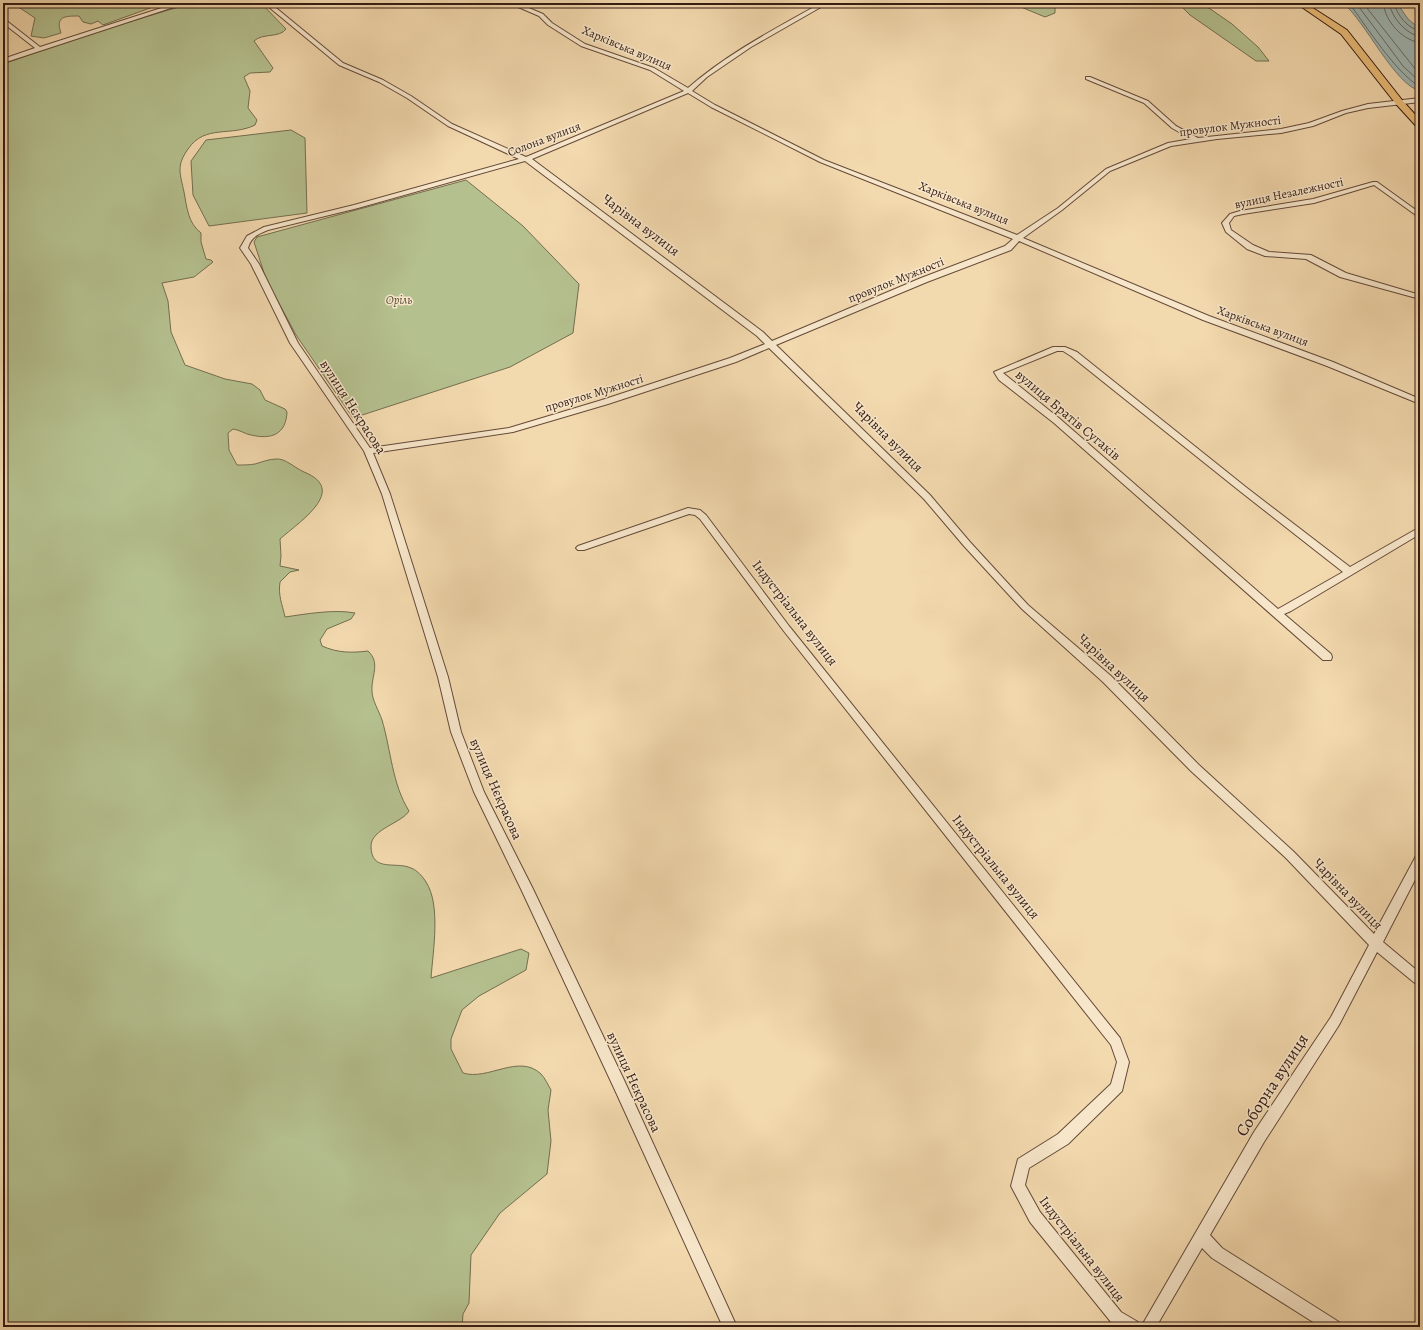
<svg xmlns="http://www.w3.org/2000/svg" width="1423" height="1330" font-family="Alegreya,serif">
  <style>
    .green { fill: #b5c08f; stroke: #746e50 }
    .water { fill: #9fb8b5; stroke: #747974 }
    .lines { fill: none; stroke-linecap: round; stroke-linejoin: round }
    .shore { stroke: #6a6a64; stroke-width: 1 }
    .minor-casing { stroke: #644a39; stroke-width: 2 }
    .major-casing { stroke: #341b12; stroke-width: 2 }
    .minor { fill: #f7e6ca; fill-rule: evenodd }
    .major { fill: #eabc77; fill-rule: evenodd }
    .labels { text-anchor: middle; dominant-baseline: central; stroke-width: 3; stroke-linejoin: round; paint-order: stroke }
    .far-street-label { font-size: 12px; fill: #341b12; stroke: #f7e6ca }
    .far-park-label { font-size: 12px; font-style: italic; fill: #5b4d38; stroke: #f7e6ca }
    .street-label { font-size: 14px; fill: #341b12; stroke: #f7e6ca }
    .near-street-label { font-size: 17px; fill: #341b12; stroke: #f7e6ca }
  </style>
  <rect width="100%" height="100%" fill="#f3d9ae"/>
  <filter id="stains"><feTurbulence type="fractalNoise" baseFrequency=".005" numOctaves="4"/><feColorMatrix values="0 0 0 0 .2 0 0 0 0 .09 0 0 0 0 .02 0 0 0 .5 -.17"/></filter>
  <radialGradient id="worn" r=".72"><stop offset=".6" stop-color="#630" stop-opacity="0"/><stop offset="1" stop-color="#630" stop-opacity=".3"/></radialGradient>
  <g class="green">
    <path d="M 3,3 L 164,3 L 103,25 L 98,21 L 91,24 L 83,22 L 79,16 C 65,16 55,16 61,33 L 44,38 L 31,36 L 35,18 L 20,8 Z"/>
    <path d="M 193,3 L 261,3 L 286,29 C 280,38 262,33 254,41 L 273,68 L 270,72 L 250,73 L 244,77 L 250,91 L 248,108 L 257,120 L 255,125 C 231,137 205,124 188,149 C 176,166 180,173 184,192 C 187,208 188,223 201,233 L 201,242 L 206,259 L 211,260 L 213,262 L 194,277 L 162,283 L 168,301 L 171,332 L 185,365 L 225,379 L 252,384 L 260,390 L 265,400 L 285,409 L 287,412 C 286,434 272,440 251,435 C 245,434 240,430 233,429 L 228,433 L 229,450 L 237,465 C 243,465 249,465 255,464 C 262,462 269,459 276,459 C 285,458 295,468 304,472 C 349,490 299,522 280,539 L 281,556 L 280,566 L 299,570 L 290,572 L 280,582 C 278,596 282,603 285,617 C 306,614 334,609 355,613 L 351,619 L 327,629 L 320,640 L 322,646 C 338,653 351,653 368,651 C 381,663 371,676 372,691 C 372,700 379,711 382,720 C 391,750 392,784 409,811 C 402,823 371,829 371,846 C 371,873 396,861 411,868 C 417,870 423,877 426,882 C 441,905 433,951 431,978 L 521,949 L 529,953 L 526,970 L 479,996 L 462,1010 L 451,1039 L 451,1049 L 463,1073 C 488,1081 519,1053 541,1074 C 545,1078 548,1085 551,1090 L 548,1110 L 551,1141 L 547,1174 L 500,1213 L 471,1255 L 469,1303 L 463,1314 L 462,1327 L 3,1327 L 3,64 C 66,42 129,21 193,3 Z"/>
    <polygon points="1020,3 1055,3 1055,13 1045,17 1021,7"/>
    <polygon points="1178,3 1199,3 1206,6 1232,24 1258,47 1269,61 1256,61 1190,15"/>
    <polygon points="291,130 305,138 307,213 209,226 193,195 191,161 206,140"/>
    <polygon points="466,180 523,226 579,284 573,333 510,367 353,418 296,335 266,279 254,242 257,237"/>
  </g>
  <path class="water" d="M 1343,3 L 1397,3 L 1408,19 L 1420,29 L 1420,91 C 1394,84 1366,22 1343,3 Z"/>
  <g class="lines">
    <g class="shore">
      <path d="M 1349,3 C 1367,27 1395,72 1420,87"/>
      <polyline points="1356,3 1403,66 1420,82"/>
      <polyline points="1363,3 1420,75"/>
      <path d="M 1383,3 C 1386,22 1401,39 1420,43"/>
      <path d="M 1389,3 C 1392,18 1405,33 1420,37"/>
      <path d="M 1394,3 C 1397,15 1407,28 1420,31"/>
    </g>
    <defs>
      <g id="minor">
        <polygon points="177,3 186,3 3,63 3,59 35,48 3,23 3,18 40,47"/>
        <path d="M 264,3 L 270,3 L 343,63 L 383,80 L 411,96 L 452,124 L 526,157 L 684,91 L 650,70 L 581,46 L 548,25 L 539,16 L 509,3 L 517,3 L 543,14 L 552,23 L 585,44 L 654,68 L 688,88 C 728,53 775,29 821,3 L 828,3 L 751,47 L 707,77 L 692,91 L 715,105 L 824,160 L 1017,235 L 1058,208 L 1106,169 L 1168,143 L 1191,139 L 1172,128 L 1144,103 L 1086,79 L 1086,77 L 1090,77 L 1148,101 L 1176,126 L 1198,138 L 1281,129 L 1309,123 L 1342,111 L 1368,104 L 1420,98 L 1420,102 L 1368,108 L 1346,113 L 1313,126 L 1281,133 L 1217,139 L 1171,146 L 1110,171 L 1062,210 L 1023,238 L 1209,316 L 1333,362 L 1420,399 L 1420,404 L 1327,366 L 1203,320 L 1019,241 L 1011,250 L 927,282 L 776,345 L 930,495 L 970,542 L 1028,605 L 1111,676 L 1199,765 L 1294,852 L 1374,934 L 1416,856 L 1420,854 L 1420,870 L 1383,942 L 1420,973 L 1420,985 L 1416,984 L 1377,952 L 1339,1025 L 1264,1142 L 1210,1235 L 1222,1248 L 1339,1322 L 1341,1327 L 1321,1327 L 1212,1258 L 1202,1248 L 1156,1327 L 1141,1327 L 1254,1132 L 1331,1017 L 1369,945 L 1286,858 L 1191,771 L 1103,682 L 1022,609 L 964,546 L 924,499 L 769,348 L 736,362 L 608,404 L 513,432 L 373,453 L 390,494 L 448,677 L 461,732 L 484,792 L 533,889 L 624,1080 L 737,1327 L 723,1327 L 614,1088 L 521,889 L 474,792 L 451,732 L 438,677 L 382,494 L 364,451 L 290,343 L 251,264 L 240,248 L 247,236 L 264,227 L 354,205 L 519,159 L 448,126 L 407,98 L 379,82 L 339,65 ZM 688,93 L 711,107 L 820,162 L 1013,239 L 1005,246 L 921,278 L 772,341 L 763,332 L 532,159 ZM 525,161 L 757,336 L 765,344 L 730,358 L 602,400 L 509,428 L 370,448 L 298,343 L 259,264 L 248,248 C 251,237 258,234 268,230 L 358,208 Z"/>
        <polygon points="1373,182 1377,182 1420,213 1420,218 1374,185 1314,203 1243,214 1234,216 1229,223 1231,230 1253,245 1269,252 1311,255 1346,273 1420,295 1420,299 1340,277 1306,259 1265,256 1247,249 1226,232 1222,223 1230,214 1240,211 1313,199"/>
        <path d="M 1053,347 L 1065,347 L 1077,352 L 1247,488 L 1350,567 L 1420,527 L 1420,534 L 1291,611 L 1284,614 L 1331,654 L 1332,657 L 1331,660 L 1323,660 L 1054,423 L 999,380 L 994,372 ZM 1057,351 L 1063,351 L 1071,356 L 1241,492 L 1343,572 L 1278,609 L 1060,419 L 1003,373 Z"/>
        <polygon points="688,508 700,510 706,515 789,626 1120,1038 1129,1062 1122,1091 1068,1144 1029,1168 1025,1185 1040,1212 1121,1312 1138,1322 1140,1327 1119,1327 1111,1322 1030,1222 1011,1186 1018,1159 1058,1134 1111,1084 1117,1062 1111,1045 783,630 700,519 695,515 689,514 584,550 578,550 576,548 578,546"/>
      </g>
      <polygon id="major" points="1296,3 1305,3 1347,30 1402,100 1420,120 1420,127 1417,127 1396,104 1341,34"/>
    </defs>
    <use href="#minor" class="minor-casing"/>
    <use href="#major" class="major-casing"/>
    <use href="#minor" class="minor"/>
    <use href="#major" class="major"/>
  </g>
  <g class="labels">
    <g class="far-street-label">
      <text transform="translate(627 48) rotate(23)">Харківська вулиця</text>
      <text transform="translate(1230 126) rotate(-7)">провулок Мужності</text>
      <text transform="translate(544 139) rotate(-21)">Солона вулиця</text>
      <text transform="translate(1289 193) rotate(-12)">вулиця Незалежності</text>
      <text transform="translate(964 203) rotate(22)">Харківська вулиця</text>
      <text transform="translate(896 280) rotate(-22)">провулок Мужності</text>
      <text transform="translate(1263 326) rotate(20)">Харківська вулиця</text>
      <text transform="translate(594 393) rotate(-17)">провулок Мужності</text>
    </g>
    <g class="far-park-label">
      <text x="399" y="300">Оріль</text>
    </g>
    <g class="street-label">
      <text transform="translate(641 225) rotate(37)">Чарівна вулиця</text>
      <text transform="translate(353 407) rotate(57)">вулиця Нєкрасова</text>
      <text transform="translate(1068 415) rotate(40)">вулиця Братів Сугаків</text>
      <text transform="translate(888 437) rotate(45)">Чарівна вулиця</text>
      <text transform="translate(795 613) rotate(52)">Індустріальна вулиця</text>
      <text transform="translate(1114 668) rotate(43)">Чарівна вулиця</text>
      <text transform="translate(496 789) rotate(66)">вулиця Нєкрасова</text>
      <text transform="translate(996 867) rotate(51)">Індустріальна вулиця</text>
      <text transform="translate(1348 894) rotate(46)">Чарівна вулиця</text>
      <text transform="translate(634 1082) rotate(65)">вулиця Нєкрасова</text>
      <text transform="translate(1082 1249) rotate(52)">Індустріальна вулиця</text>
    </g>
    <g class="near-street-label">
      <text transform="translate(1272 1085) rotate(-57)">Соборна вулиця</text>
    </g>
  </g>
  <rect width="1423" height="1330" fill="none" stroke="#f3d9ae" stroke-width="16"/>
  <rect x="4" y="4" width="1415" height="1322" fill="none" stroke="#341b12" stroke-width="2"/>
  <rect x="8" y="8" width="1407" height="1314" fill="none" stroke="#341b12"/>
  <rect width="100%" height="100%" filter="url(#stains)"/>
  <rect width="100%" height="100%" fill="url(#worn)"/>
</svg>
